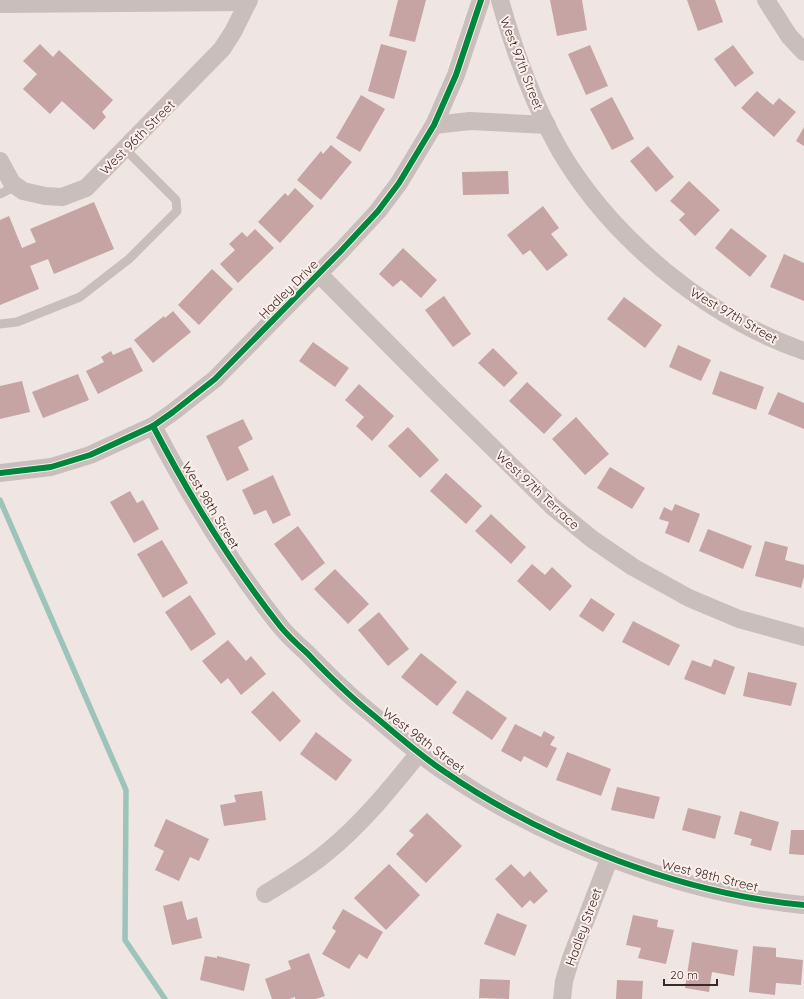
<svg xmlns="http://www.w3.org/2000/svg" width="804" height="999" font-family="Quicksand,sans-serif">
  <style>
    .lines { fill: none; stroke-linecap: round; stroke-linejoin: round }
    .stream { stroke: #9cc4ba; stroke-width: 5.5 }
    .building { fill: #c5a4a3 }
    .lane { stroke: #c9bebb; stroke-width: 9 }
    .street { stroke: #c9bebb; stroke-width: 18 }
    .cycleway-casing { stroke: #fcefea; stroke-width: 8 }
    .cycleway { stroke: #00873e; stroke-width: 6 }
    .labels { text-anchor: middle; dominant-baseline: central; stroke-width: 4; stroke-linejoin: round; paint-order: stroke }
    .street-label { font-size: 13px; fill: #3b2928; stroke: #fcefea }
  </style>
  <rect width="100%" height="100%" fill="#efe6e3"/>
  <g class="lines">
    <polyline class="stream" points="0,500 126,790 125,940 165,999"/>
  </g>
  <g class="building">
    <polygon points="398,0 426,0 415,42 389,36"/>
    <polygon points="550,0 582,0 587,30 557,36"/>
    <polygon points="687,0 715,0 723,22 698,31"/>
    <polygon points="40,44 53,57 59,50 113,100 102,112 106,117 94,130 62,101 50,114 23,89 37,74 23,61"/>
    <polygon points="381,44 407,51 394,99 368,91"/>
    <polygon points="590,45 608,86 586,95 568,54"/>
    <polygon points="733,45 754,73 735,87 714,59"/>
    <polygon points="757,91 773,105 779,98 796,112 774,137 741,108"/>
    <polygon points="361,95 385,109 360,152 336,138"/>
    <polygon points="612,97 634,139 612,150 590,109"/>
    <polygon points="804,127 804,146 796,141"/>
    <polygon points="331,145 352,162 321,200 297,180 321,151 323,154"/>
    <polygon points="648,146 674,177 656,192 630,161"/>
    <polygon points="508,171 509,194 463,195 462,172"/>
    <polygon points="689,181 720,210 695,236 679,220 685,214 670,201"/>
    <polygon points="295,188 314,206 280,243 258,222 285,193 288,196"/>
    <polygon points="94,202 114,249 54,274 48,259 30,266 39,289 0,305 0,220 9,216 22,248 36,242 30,229"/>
    <polygon points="543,206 559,228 551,234 568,255 547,271 530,250 523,255 507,235"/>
    <polygon points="731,228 767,256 750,277 715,248"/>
    <polygon points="255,229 274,248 238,283 220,264 235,250 229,244 242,232 247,237"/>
    <polygon points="403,248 437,280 421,298 401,280 393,287 379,274"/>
    <polygon points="784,254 804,263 804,301 770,287"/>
    <polygon points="212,269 233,289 199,325 178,305"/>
    <polygon points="444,296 471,334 453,347 425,310"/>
    <polygon points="624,297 662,325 645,348 607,319"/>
    <polygon points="173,311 191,332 153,363 134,340 164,316 165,318"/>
    <polygon points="313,342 349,368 335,387 299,361"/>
    <polygon points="678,345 711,360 701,381 669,367"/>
    <polygon points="131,347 143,371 98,394 86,371 104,362 101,357 111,351 113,355"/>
    <polygon points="493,348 518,373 504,387 478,363"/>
    <polygon points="720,371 764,387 756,410 712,394"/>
    <polygon points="78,374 89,400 43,418 32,392"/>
    <polygon points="22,381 30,412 0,419 0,386"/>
    <polygon points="527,382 562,415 544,434 509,401"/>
    <polygon points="359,384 394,416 372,441 356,426 364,417 345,400"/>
    <polygon points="778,392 804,403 804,429 768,414"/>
    <polygon points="576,417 609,454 585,475 552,439"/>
    <polygon points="243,419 253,439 238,447 249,470 227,481 206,436"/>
    <polygon points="408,427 439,460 420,478 388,446"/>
    <polygon points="610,467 645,488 632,509 597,488"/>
    <polygon points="446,473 482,506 466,524 430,491"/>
    <polygon points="273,475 291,515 273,524 266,510 254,515 242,490"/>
    <polygon points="130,491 137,503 143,500 159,529 134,543 110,502"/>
    <polygon points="675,504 700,514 689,543 665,533 669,522 659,519 664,507 672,511"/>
    <polygon points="491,514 526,547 511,564 475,531"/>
    <polygon points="298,526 325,563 302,581 274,544"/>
    <polygon points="708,529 752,546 743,569 699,551"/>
    <polygon points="162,540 188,583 163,598 137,554"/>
    <polygon points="765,541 788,547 785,560 804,565 804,577 801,588 755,576"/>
    <polygon points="532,564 545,575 552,567 572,586 550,611 517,581"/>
    <polygon points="335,569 369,604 348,624 314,589"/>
    <polygon points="190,595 216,634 191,651 165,612"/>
    <polygon points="591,598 615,614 603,632 579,616"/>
    <polygon points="379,612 409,649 388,666 358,630"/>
    <polygon points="633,621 680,645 669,666 622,642"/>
    <polygon points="228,640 246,661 251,656 266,674 241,695 228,678 221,684 202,661"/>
    <polygon points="421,653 457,682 437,706 401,677"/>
    <polygon points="714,659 735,667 725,695 684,679 692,660 711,667"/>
    <polygon points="748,672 797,683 791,706 743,696"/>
    <polygon points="467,690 507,718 492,740 452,713"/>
    <polygon points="273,691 301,721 280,742 251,712"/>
    <polygon points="515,724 541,737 544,731 555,737 550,745 557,748 547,768 524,756 521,762 501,751"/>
    <polygon points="316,732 352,760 336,781 300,754"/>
    <polygon points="567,752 611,769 601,796 556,780"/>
    <polygon points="617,787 660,797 654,819 611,810"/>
    <polygon points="262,791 266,820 224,826 220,805 236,802 234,795"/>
    <polygon points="688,808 721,816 715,839 682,830"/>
    <polygon points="740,811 779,822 771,851 750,845 752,839 734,834"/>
    <polygon points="427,813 462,846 426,883 396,854 414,835 409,831"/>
    <polygon points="166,819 209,839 199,861 190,857 179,881 155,870 164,851 154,846"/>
    <polygon points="791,830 804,830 804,855 789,854"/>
    <polygon points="389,864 420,895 386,930 354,898"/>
    <polygon points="511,864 524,877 530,871 548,891 534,904 530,900 522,908 495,879"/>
    <polygon points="182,901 187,920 197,917 202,938 172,945 163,906"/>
    <polygon points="343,909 383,932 367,959 359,954 349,969 322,954 336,931 332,928"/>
    <polygon points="497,913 527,925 515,956 484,944"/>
    <polygon points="633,915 658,920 657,927 674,930 666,964 638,958 641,948 626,945"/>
    <polygon points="692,942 738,950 734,976 712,972 709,992 685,988"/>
    <polygon points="753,946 776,948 776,957 803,960 801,985 776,983 775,995 749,992"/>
    <polygon points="309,953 325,996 316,999 295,999 295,997 289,999 272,999 265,979 291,969 288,961"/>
    <polygon points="205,956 217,958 217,956 250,964 244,991 200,980"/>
    <polygon points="480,979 510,980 509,999 479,998"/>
    <polygon points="617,980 643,981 642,999 616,999"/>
  </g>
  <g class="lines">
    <g class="lane">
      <polyline points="0,194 16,186"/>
      <polyline points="0,324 17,322 80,297 129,259 177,211 176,200 125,149"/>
    </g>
    <g class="street">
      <path d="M 500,0 C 514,50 533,103 559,149 C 611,238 706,317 804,351"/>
      <polyline points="766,0 789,36 804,52"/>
      <polyline points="0,4 248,2"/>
      <polyline points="434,125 470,121 547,125"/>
      <polyline points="0,161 12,183 23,191 45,196 62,197 86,188 222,49 233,32 249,0"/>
      <polyline points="319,274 434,390 553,507 592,539 633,567 689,598 739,619 804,637"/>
      <path d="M 153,426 C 190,497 230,563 280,626 C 288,636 298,645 307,653 C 328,675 348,695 372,714 C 396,734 419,755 445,772 C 546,841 682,894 804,905"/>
      <polyline points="0,473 51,467 90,455 153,426 173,412 215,379 340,252 378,211 399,183 434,125 456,75 481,0"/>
      <path d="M 265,894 C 286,881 307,869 326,853 C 362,824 390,789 419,753"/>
      <polyline points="562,999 564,981 571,958 610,857"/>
    </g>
    <defs>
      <g id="cycleway">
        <path d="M 153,426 C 190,497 230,563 280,626 C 288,636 298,645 307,653 C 328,675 348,695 372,714 C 396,734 419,755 445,772 C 546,841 682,894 804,905"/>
        <polyline points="0,473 51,467 90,455 153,426 173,412 215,379 340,252 378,211 399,183 434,125 456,75 481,0"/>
      </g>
    </defs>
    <use href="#cycleway" class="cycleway-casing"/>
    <use href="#cycleway" class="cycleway"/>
  </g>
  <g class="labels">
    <g class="street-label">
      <text transform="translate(522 63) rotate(69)">West 97th Street</text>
      <text transform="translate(137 137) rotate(-45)">West 96th Street</text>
      <text transform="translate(288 289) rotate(-45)">Hadley Drive</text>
      <text transform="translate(734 315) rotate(30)">West 97th Street</text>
      <text transform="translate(538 490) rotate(43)">West 97th Terrace</text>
      <text transform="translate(211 505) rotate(59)">West 98th Street</text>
      <text transform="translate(424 740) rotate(37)">West 98th Street</text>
      <text transform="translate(710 875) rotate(14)">West 98th Street</text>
      <text transform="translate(583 927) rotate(-70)">Hadley Street</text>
    </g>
  </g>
  <path d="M664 979v6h53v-6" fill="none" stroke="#3b2928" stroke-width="2"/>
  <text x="670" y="979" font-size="12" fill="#3b2928" stroke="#fcefea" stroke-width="3" paint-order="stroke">20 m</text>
</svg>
